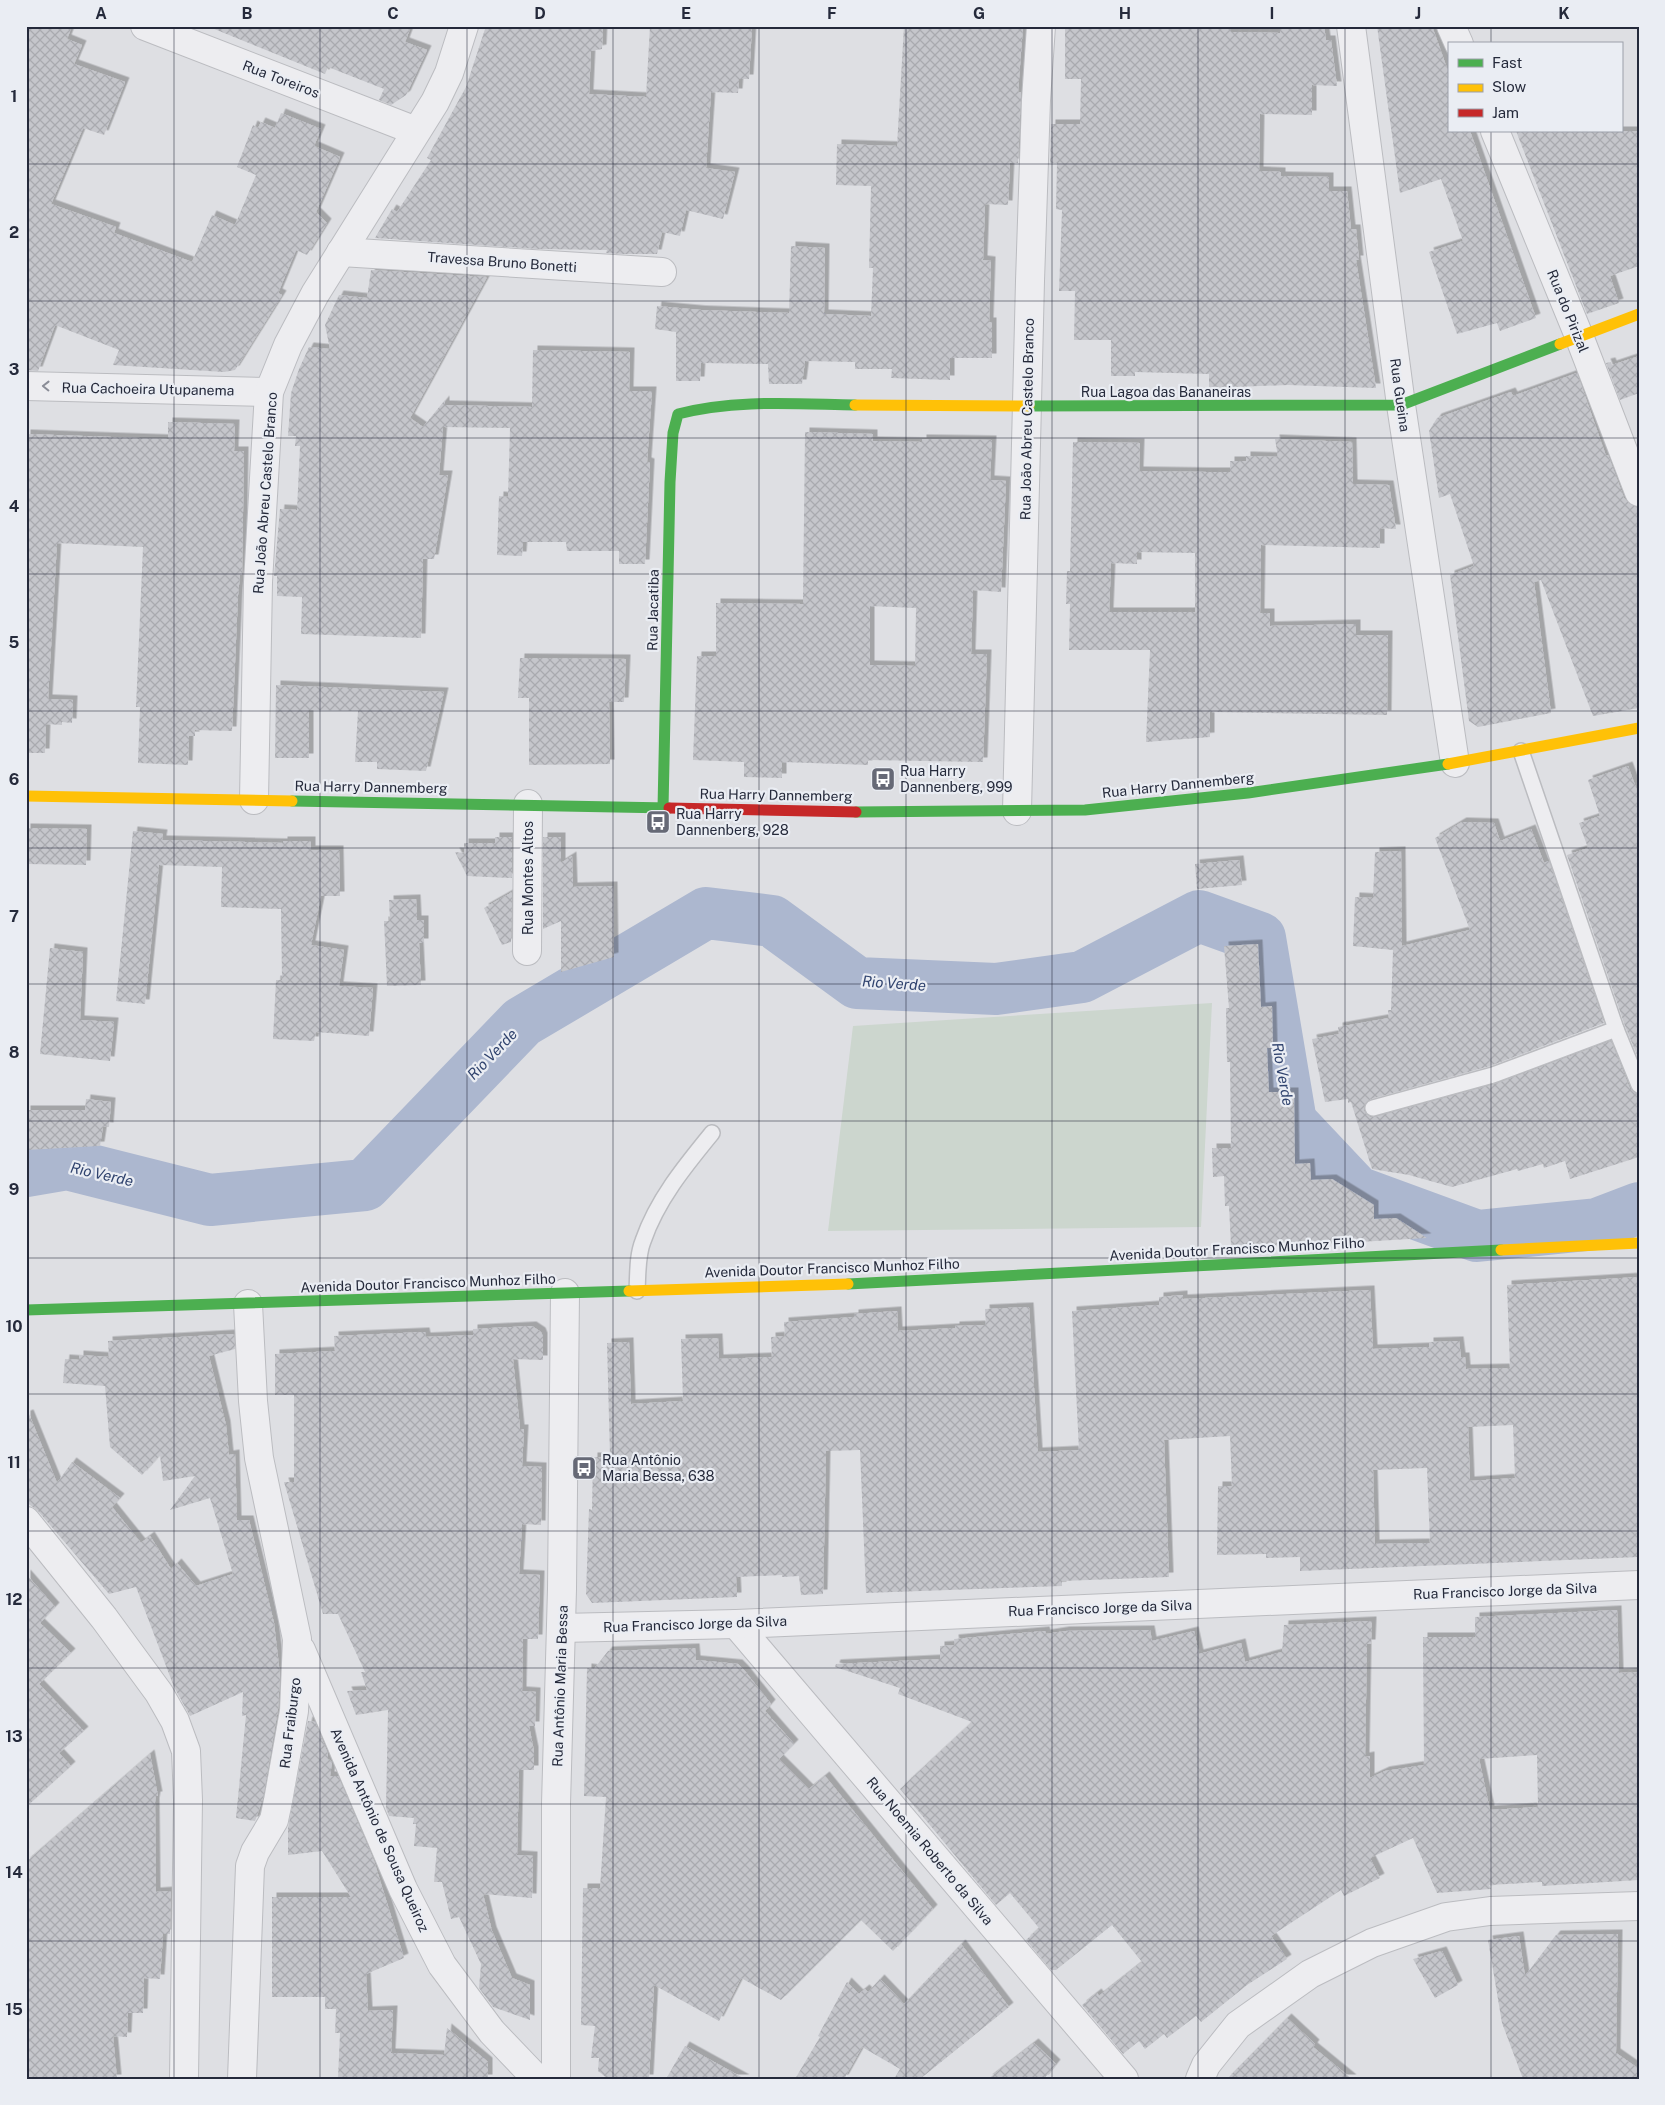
<svg xmlns="http://www.w3.org/2000/svg" width="1665" height="2105" font-family="'Public Sans',sans-serif">
  <style>
    .pitch { fill: #ccd6ce }
    .lines { fill: none; stroke-linecap: round; stroke-linejoin: round }
    .river { stroke: #acb7cf; stroke-width: 52 }
    .building { fill: url(#building-cross-hatch); fill-rule: evenodd; filter: url(#shadow) }
    .lane-casing { stroke: #bbbcc0; stroke-width: 18 }
    .street-casing { stroke: #bbbcc0; stroke-width: 30 }
    .lane { stroke: #ededf0; stroke-width: 15 }
    .street { stroke: #ededf0; stroke-width: 28 }
    .fast { stroke: #4caf50; stroke-width: 11 }
    .slow { stroke: #ffc107; stroke-width: 11 }
    .jam { stroke: #c62828; stroke-width: 11 }
    .oneway { stroke: #898c96 }
    .grid { fill: none; stroke: #252a3b; stroke-width: 1; stroke-opacity: 0.55 }
    .labels { text-anchor: middle; dominant-baseline: central; stroke-width: 4.5; stroke-linejoin: round; paint-order: stroke }
    .street-label { font-size: 14px; fill: #252a3b; stroke: #eaedf3 }
    .poi-label { font-size: 14px; fill: #252a3b; stroke: #eaedf3; text-anchor: start }
    .water-label { font-size: 15px; font-style: italic; fill: #30436e; stroke: #eaedf3 }
    .neatline { fill: none; stroke: #252a3b; stroke-width: 2 }
    .grid-label { font-size: 16px; text-anchor: middle; font-weight: bold; fill: #252a3b }
  </style>
  <defs>
    <pattern id="building-cross-hatch" width="8" height="8" patternUnits="userSpaceOnUse" patternTransform="scale(1.25)"><rect width="8" height="8" fill="#c5c6cb"/><path d="M0 0l8 8M0 8l8-8" fill="none" stroke="#a9aaaf"/></pattern>
    <filter id="shadow"><feDropShadow dx="4.5" dy="-4.5" stdDeviation="0" flood-color="#0004"/></filter>
  </defs>
  <rect width="100%" height="100%" fill="#dedfe3"/>
  <polygon class="pitch" points="1212,1003 1201,1227 828,1231 853,1026"/>
  <g class="lines">
    <polyline class="river" points="26,1171 67,1164 210,1200 365,1185 522,1022 706,913 772,921 857,983 996,989 1082,977 1199,916 1260,938 1291,1122 1357,1192 1477,1236 1597,1224 1639,1208"/>
  </g>
  <g class="building">
    <polygon points="26,26 72,26 67,39 82,45 74,64 125,82 104,135 83,128 51,204 116,227 114,233 192,262 212,215 235,225 256,175 237,167 253,125 258,128 261,122 275,128 281,113 321,129 314,146 340,157 316,212 327,223 307,255 296,250 278,293 282,295 235,370 224,372 113,365 119,350 55,325 38,371 26,370"/>
    <polygon points="207,26 411,26 405,42 427,50 406,95 391,105 379,100 384,89 328,67 325,74"/>
    <polygon points="486,26 603,26 602,49 591,51 589,94 646,97 650,26 752,26 749,79 739,79 738,93 711,92 706,168 735,172 723,219 686,210 680,236 662,232 657,254 622,254 606,253 607,250 537,249 375,238 392,209 397,212 431,160 427,158 466,87"/>
    <polygon points="904,26 1023,26 1018,92 1021,92 1018,163 1010,163 1008,205 985,204 983,260 991,261 989,322 992,322 992,358 950,358 950,380 891,378 892,369 855,369 855,362 805,361 802,384 769,384 768,364 701,363 700,381 676,381 676,332 655,329 657,306 701,310 789,313 791,246 825,248 824,314 871,316 873,268 869,268 871,186 836,185 837,144 897,146"/>
    <polygon points="1065,26 1231,26 1231,32 1280,33 1280,26 1324,26 1326,40 1331,40 1337,86 1312,85 1312,115 1260,114 1259,171 1281,172 1281,176 1329,177 1329,191 1347,191 1351,229 1356,229 1359,260 1356,260 1376,388 1288,385 1209,388 1209,374 1135,372 1135,376 1111,376 1111,340 1074,340 1075,291 1059,291 1062,210 1056,209 1057,163 1050,163 1051,124 1080,124 1081,79 1065,79"/>
    <polygon points="1377,26 1432,26 1449,74 1449,131 1470,131 1536,318 1500,331 1497,323 1457,334 1429,252 1463,241 1441,179 1400,193"/>
    <polygon points="1516,131 1639,131 1639,266 1610,276 1619,303 1587,314"/>
    <polygon points="371,270 487,277 410,418 423,427 445,400 445,405 532,407 533,350 630,352 629,391 652,391 647,462 650,463 645,564 619,564 619,551 567,551 566,542 523,542 522,556 497,555 499,496 508,497 510,428 443,427 439,475 448,475 434,559 423,559 421,638 301,634 302,597 277,596 277,576 274,576 280,509 297,510 300,446 295,446 296,436 288,436 291,393 299,369 309,347 330,349 325,325 339,295 367,298"/>
    <polygon points="1639,356 1639,393 1620,400 1606,363 1611,362 1612,365"/>
    <polygon points="1577,373 1606,456 1608,455 1624,498 1630,504 1639,507 1639,708 1593,716 1541,580 1534,582 1551,713 1478,727 1469,721 1450,575 1474,566 1450,494 1439,498 1429,431 1437,418 1511,392 1513,396"/>
    <polygon points="168,422 235,424 234,451 244,451 242,575 240,575 238,595 232,731 195,730 195,736 189,736 188,765 138,763 140,707 136,707 143,547 57,543 48,699 73,700 72,723 62,722 62,725 46,724 45,753 26,753 26,434 168,439"/>
    <path d="M 805,432 L 873,434 L 873,441 L 922,442 L 922,439 L 992,440 L 990,480 L 1006,481 L 1001,592 L 973,590 L 971,654 L 987,654 L 983,762 L 868,760 L 868,765 L 782,762 L 782,778 L 744,777 L 744,762 L 693,760 L 697,656 L 716,656 L 716,603 L 803,604 ZM 870,606 L 916,608 L 915,666 L 870,665 Z"/>
    <path d="M 1275,439 L 1352,442 L 1353,484 L 1389,485 L 1396,529 L 1380,528 L 1380,548 L 1261,545 L 1260,613 L 1270,613 L 1270,626 L 1356,624 L 1356,635 L 1388,635 L 1387,715 L 1210,712 L 1210,737 L 1146,742 L 1150,650 L 1069,650 L 1070,604 L 1066,604 L 1067,571 L 1070,571 L 1073,442 L 1140,443 L 1139,471 L 1207,472 L 1230,472 L 1230,461 L 1246,461 L 1246,456 L 1278,457 ZM 1137,552 L 1195,553 L 1195,612 L 1109,612 L 1111,563 L 1137,564 Z"/>
    <polygon points="520,658 626,659 624,702 609,702 610,764 529,765 529,698 518,698"/>
    <polygon points="276,685 444,692 426,771 377,769 377,762 355,762 358,711 309,710 309,758 275,758"/>
    <polygon points="1628,766 1639,796 1639,1060 1625,1026 1567,855 1588,848 1579,823 1600,816 1588,780"/>
    <polygon points="1462,822 1494,823 1500,841 1531,829 1544,863 1549,861 1604,1023 1490,1066 1371,1099 1364,1105 1364,1111 1370,1117 1375,1117 1495,1084 1611,1041 1630,1089 1639,1094 1639,1157 1570,1179 1565,1161 1544,1168 1543,1164 1518,1171 1517,1169 1452,1187 1409,1175 1372,1169 1351,1102 1348,1103 1348,1099 1325,1102 1312,1039 1339,1034 1338,1027 1389,1018 1388,1010 1391,1010 1393,950 1353,946 1355,897 1373,898 1375,852 1401,851 1402,946 1470,930 1435,838"/>
    <polygon points="26,828 87,829 86,865 26,864"/>
    <polygon points="133,831 163,834 162,840 283,843 283,841 311,841 311,850 339,850 340,896 321,896 311,945 344,950 339,986 373,988 369,1036 316,1032 314,1041 273,1039 276,980 282,980 281,909 221,907 222,867 159,865 145,1004 116,1001"/>
    <polygon points="495,837 512,837 512,878 467,876 455,852 464,853 464,843 495,843"/>
    <polygon points="543,837 561,837 561,863 572,856 573,887 613,886 614,957 561,972 561,921 543,929"/>
    <polygon points="1239,860 1242,885 1197,889 1195,864"/>
    <polygon points="512,892 511,942 502,945 484,908"/>
    <polygon points="416,899 417,920 424,920 424,943 419,943 421,985 387,986 384,921 390,921 389,900"/>
    <polygon points="1258,944 1261,1007 1272,1006 1273,1048 1267,1048 1269,1092 1294,1092 1295,1164 1310,1163 1311,1180 1332,1179 1374,1205 1374,1219 1396,1218 1427,1238 1307,1245 1231,1246 1229,1206 1225,1206 1224,1176 1213,1177 1212,1148 1231,1148 1230,1062 1227,1062 1226,1008 1229,1008 1224,946"/>
    <polygon points="50,948 83,952 80,1020 114,1022 110,1061 40,1054"/>
    <polygon points="86,1099 111,1102 109,1127 103,1126 100,1146 26,1150 26,1110 85,1110"/>
    <path d="M 1639,1277 L 1639,1557 L 1300,1571 L 1300,1557 L 1266,1558 L 1266,1554 L 1217,1555 L 1218,1486 L 1232,1486 L 1230,1436 L 1164,1440 L 1169,1577 L 1062,1581 L 1062,1586 L 866,1593 L 860,1450 L 826,1451 L 823,1594 L 801,1595 L 799,1576 L 782,1577 L 782,1575 L 736,1577 L 737,1597 L 592,1603 L 586,1594 L 589,1509 L 592,1510 L 593,1457 L 610,1457 L 607,1343 L 629,1342 L 631,1404 L 683,1401 L 681,1339 L 718,1338 L 719,1359 L 772,1357 L 771,1337 L 785,1336 L 784,1322 L 854,1317 L 854,1314 L 897,1311 L 898,1331 L 955,1328 L 955,1326 L 986,1325 L 985,1309 L 1029,1307 L 1038,1452 L 1079,1450 L 1072,1311 L 1159,1305 L 1159,1297 L 1183,1295 L 1183,1299 L 1370,1290 L 1373,1349 L 1429,1347 L 1429,1342 L 1459,1341 L 1461,1357 L 1465,1357 L 1466,1369 L 1510,1368 L 1507,1285 ZM 1513,1425 L 1515,1478 L 1470,1481 L 1468,1427 ZM 1427,1468 L 1430,1543 L 1375,1544 L 1373,1470 Z"/>
    <polygon points="532,1326 541,1332 543,1337 543,1360 513,1359 520,1429 524,1429 522,1466 542,1467 541,1525 522,1524 519,1574 540,1575 538,1639 523,1639 522,1691 536,1692 535,1726 529,1726 534,1751 534,1770 519,1770 517,1855 533,1856 532,1898 483,1894 492,1931 512,1978 530,1985 530,2020 493,2007 479,1988 481,1964 459,1917 451,1919 442,1882 434,1882 437,1848 414,1846 416,1824 413,1824 414,1818 389,1816 386,1808 388,1710 356,1715 347,1691 367,1690 361,1672 365,1672 338,1614 323,1614 284,1482 294,1482 294,1395 275,1395 275,1354 335,1351 334,1336 425,1332 426,1337 473,1335 473,1329"/>
    <polygon points="234,1334 235,1349 209,1356 226,1425 229,1455 235,1454 237,1520 249,1520 274,1623 280,1675 278,1709 263,1798 255,1821 236,1818 246,1715 242,1716 243,1692 190,1716 174,1687 136,1587 109,1594 38,1511 26,1502 26,1415 29,1414 57,1483 72,1462 120,1498 112,1507 141,1543 150,1536 171,1569 177,1563 196,1586 233,1574 210,1498 170,1510 195,1476 163,1481 160,1455 142,1475 110,1447 105,1386 63,1383 65,1359 79,1360 79,1355 109,1357 108,1341"/>
    <polygon points="26,1574 55,1607 40,1623 71,1653 39,1684 84,1731 59,1753 71,1766 26,1807"/>
    <path d="M 1617,1610 L 1619,1673 L 1639,1672 L 1639,1880 L 1542,1886 L 1542,1882 L 1489,1885 L 1491,1889 L 1437,1893 L 1413,1838 L 1370,1858 L 1380,1878 L 1344,1896 L 1341,1890 L 1271,1936 L 1287,1959 L 1247,1985 L 1201,2022 L 1196,2016 L 1167,2038 L 1164,2034 L 1145,2049 L 1139,2041 L 1123,2054 L 1082,2005 L 1097,1993 L 1099,1996 L 1142,1962 L 1112,1925 L 1056,1970 L 1051,1970 L 1026,1940 L 1039,1928 L 1010,1893 L 996,1905 L 900,1789 L 972,1722 L 898,1694 L 900,1688 L 835,1667 L 836,1664 L 940,1659 L 940,1646 L 955,1645 L 954,1639 L 1045,1631 L 1046,1634 L 1065,1631 L 1150,1630 L 1152,1641 L 1194,1631 L 1199,1654 L 1241,1643 L 1245,1662 L 1282,1652 L 1284,1625 L 1372,1621 L 1371,1644 L 1367,1644 L 1365,1757 L 1370,1756 L 1370,1778 L 1385,1771 L 1424,1765 L 1423,1637 L 1475,1637 L 1475,1617 ZM 1537,1755 L 1538,1807 L 1490,1810 L 1479,1759 Z"/>
    <polygon points="695,1648 696,1660 738,1664 744,1670 771,1704 765,1711 794,1744 779,1759 809,1789 825,1776 933,1909 893,1951 861,1920 781,2000 741,1978 719,2021 654,1985 649,2079 608,2079 598,2071 599,2058 591,2058 595,2026 581,2025 583,1888 600,1888 606,1797 584,1796 587,1668 594,1669 608,1651"/>
    <polygon points="308,1721 315,1722 328,1754 328,1759 332,1762 330,1776 338,1776 374,1861 404,1958 366,1974 368,2011 393,2010 391,2053 444,2055 447,2028 488,2062 488,2079 338,2079 340,2033 335,2033 336,2009 325,2009 325,1997 272,1997 272,1897 351,1897 322,1851 288,1855 288,1828"/>
    <polygon points="150,1754 158,1796 156,1796 155,1802 156,1892 171,1891 170,1934 163,1934 160,1979 144,1978 143,2013 128,2013 127,2037 113,2036 117,2079 26,2079 26,1862"/>
    <polygon points="1618,1934 1616,2053 1639,2069 1639,2079 1523,2079 1502,2023 1488,1940 1519,1936 1525,1976 1556,1935"/>
    <polygon points="961,1944 1009,2007 920,2079 894,2079 900,2069 862,2047 844,2079 795,2079 820,2037 818,2036 847,1982 859,1994 865,1989 868,1992 880,1979 904,2004"/>
    <polygon points="1442,1951 1458,1985 1435,1998 1413,1959"/>
    <polygon points="1287,2018 1315,2044 1313,2047 1352,2079 1227,2079"/>
    <polygon points="1034,2043 1056,2064 1044,2079 988,2079"/>
    <polygon points="685,2046 745,2079 666,2079"/>
  </g>
  <g class="lines">
    <defs>
      <g id="lane">
        <polyline points="1521,751 1616,1029 1639,1085"/>
        <polyline points="1373,1108 1493,1075 1616,1029"/>
        <path d="M 637,1291 C 638,1274 637,1256 643,1241 C 657,1200 685,1166 712,1133"/>
      </g>
      <g id="street">
        <polyline points="145,26 416,131"/>
        <polyline points="1351,26 1401,405 1455,763"/>
        <polyline points="1451,26 1459,44"/>
        <polyline points="1495,131 1579,336 1639,492"/>
        <polyline points="341,252 662,272"/>
        <polyline points="26,386 269,392"/>
        <polyline points="254,800 258,582 269,392 288,345 315,294 435,102 449,73 464,26"/>
        <polyline points="1017,811 1030,281 1036,100 1041,26"/>
        <polyline points="527,951 528,804"/>
        <polyline points="26,1521 104,1618 159,1693 175,1721 186,1751 188,1800 184,2079"/>
        <polyline points="736,1624 1124,2079"/>
        <polyline points="561,1628 736,1624 1639,1585"/>
        <polyline points="301,1650 403,1889 442,1965 492,2032 537,2079"/>
        <polyline points="242,2079 250,1866 255,1852 274,1820 278,1801 294,1711 297,1639 259,1458 253,1401 248,1304"/>
        <polyline points="556,2079 556,1804 562,1589 565,1293"/>
        <polyline points="1200,2079 1206,2065 1238,2025 1310,1974 1372,1943 1446,1917 1490,1911 1639,1906"/>
      </g>
    </defs>
    <use href="#lane" class="lane-casing"/>
    <use href="#street" class="street-casing"/>
    <use href="#lane" class="lane"/>
    <use href="#street" class="street"/>
    <g class="fast">
      <polyline points="1029,406 1401,405 1560,344"/>
      <polyline points="292,801 669,808"/>
      <path d="M 663,808 L 670,482 L 673,433 L 678,414 C 735,399 796,404 855,405"/>
      <polyline points="856,812 1085,810 1248,793 1448,764"/>
      <polyline points="848,1284 1501,1250"/>
      <polyline points="26,1310 629,1291"/>
    </g>
    <g class="slow">
      <polyline points="1560,344 1639,314"/>
      <polyline points="855,405 1029,406"/>
      <polyline points="1448,764 1639,728"/>
      <polyline points="26,796 292,801"/>
      <polyline points="1501,1250 1639,1243"/>
      <polyline points="629,1291 848,1284"/>
    </g>
    <polyline class="jam" points="669,808 856,812"/>
  </g>
  <defs><path id="oneway-chevron" d="M-2-3.5L2.5 0L-2 3.5" fill="none" stroke-width="1.6" stroke-linecap="round" stroke-linejoin="round" transform="scale(1.25)"/></defs>
  <use class="oneway" href="#oneway-chevron" transform="translate(46 386) rotate(-179)"/>
  <path class="grid" d="M 174,26 L 174,2079M 320,26 L 320,2079M 467,26 L 467,2079M 613,26 L 613,2079M 759,26 L 759,2079M 906,26 L 906,2079M 1052,26 L 1052,2079M 1198,26 L 1198,2079M 1345,26 L 1345,2079M 1491,26 L 1491,44M 1491,131 L 1491,2079M 26,164 L 1639,164M 26,301 L 1639,301M 26,438 L 1639,438M 26,574 L 1639,574M 26,711 L 1639,711M 26,848 L 1639,848M 26,984 L 1639,984M 26,1121 L 1639,1121M 26,1258 L 1639,1258M 26,1394 L 1639,1394M 26,1531 L 1639,1531M 26,1668 L 1639,1668M 26,1804 L 1639,1804M 26,1941 L 1639,1941"/>
  <defs>
    <symbol id="bus-square" viewBox="-11 -11 22 22"><rect x="-9" y="-9" width="18" height="18" rx="4" fill="#666976" stroke="#eaedf3"/><path d="M-5-6H5V4H4V6H2V4H-2V6H-4V4H-5ZM-3.5-4V0h7V-4ZM-3.5 1.2v1.5H-2V1.2ZM2 1.2v1.5H3.5V1.2Z" fill="#fff"/></symbol>
  </defs>
  <g fill-rule="evenodd">
    <use href="#bus-square" x="869" y="765" width="28" height="28"/>
    <use href="#bus-square" x="644" y="808" width="28" height="28"/>
    <use href="#bus-square" x="570" y="1454" width="28" height="28"/>
  </g>
  <g class="labels">
    <g class="street-label">
      <text transform="translate(281 79) rotate(21)">Rua Toreiros</text>
      <text transform="translate(502 262) rotate(4)">Travessa Bruno Bonetti</text>
      <text transform="translate(1568 311) rotate(68)">Rua do Pirizal</text>
      <text transform="translate(148 389) rotate(1)">Rua Cachoeira Utupanema</text>
      <text x="1166" y="392">Rua Lagoa das Bananeiras</text>
      <text transform="translate(1400 395) rotate(82)">Rua Gueina</text>
      <text transform="translate(1027 419) rotate(-89)">Rua João Abreu Castelo Branco</text>
      <text transform="translate(265 493) rotate(-86)">Rua João Abreu Castelo Branco</text>
      <text transform="translate(653 610) rotate(-89)">Rua Jacatiba</text>
      <text transform="translate(1178 785) rotate(-6)">Rua Harry Dannemberg</text>
      <text transform="translate(371 787) rotate(1)">Rua Harry Dannemberg</text>
      <text transform="translate(776 795) rotate(1)">Rua Harry Dannemberg</text>
      <text transform="translate(528 878) rotate(-90)">Rua Montes Altos</text>
      <text transform="translate(1237 1249) rotate(-3)">Avenida Doutor Francisco Munhoz Filho</text>
      <text transform="translate(832 1268) rotate(-2)">Avenida Doutor Francisco Munhoz Filho</text>
      <text transform="translate(428 1283) rotate(-2)">Avenida Doutor Francisco Munhoz Filho</text>
      <text transform="translate(1505 1591) rotate(-2)">Rua Francisco Jorge da Silva</text>
      <text transform="translate(1100 1608) rotate(-2)">Rua Francisco Jorge da Silva</text>
      <text transform="translate(695 1624) rotate(-2)">Rua Francisco Jorge da Silva</text>
      <text transform="translate(560 1686) rotate(-88)">Rua Antônio Maria Bessa</text>
      <text transform="translate(290 1723) rotate(-83)">Rua Fraiburgo</text>
      <text transform="translate(380 1830) rotate(66)">Avenida Antônio de Sousa Queiroz</text>
      <text transform="translate(930 1851) rotate(50)">Rua Noemia Roberto da Silva</text>
    </g>
    <g class="poi-label">
      <text x="900" y="771">Rua Harry<tspan x="900" dy="16">Dannenberg, 999</tspan></text>
      <text x="676" y="814">Rua Harry<tspan x="676" dy="16">Dannenberg, 928</tspan></text>
      <text x="602" y="1460">Rua Antônio<tspan x="602" dy="16">Maria Bessa, 638</tspan></text>
    </g>
    <g class="water-label">
      <text transform="translate(894 983) rotate(4)">Rio Verde</text>
      <text transform="translate(492 1054) rotate(-46)">Rio Verde</text>
      <text transform="translate(1283 1074) rotate(80)">Rio Verde</text>
      <text transform="translate(102 1174) rotate(13)">Rio Verde</text>
    </g>
  </g>
  <rect width="1665" height="2105" fill="none" stroke="#eaedf3" stroke-width="55"/>
  <rect x="1448" y="42" width="175" height="90" fill="#eaedf3" stroke="#9b9fa9"/>
  <rect x="1458" y="59" width="25" height="8" fill="#4caf50" stroke="#9b9fa9"/>
  <text x="1492" y="68" font-size="15" fill="#252a3b">Fast</text>
  <rect x="1458" y="84" width="25" height="8" fill="#ffc107" stroke="#9b9fa9"/>
  <text x="1492" y="92" font-size="15" fill="#252a3b">Slow</text>
  <rect x="1458" y="109" width="25" height="8" fill="#c62828" stroke="#9b9fa9"/>
  <text x="1492" y="118" font-size="15" fill="#252a3b">Jam</text>
  <rect x="28" y="28" width="1610" height="2050" class="neatline"/>
  <g class="grid-label">
    <text x="101" y="19">A</text>
    <text x="247" y="19">B</text>
    <text x="393" y="19">C</text>
    <text x="540" y="19">D</text>
    <text x="686" y="19">E</text>
    <text x="832" y="19">F</text>
    <text x="979" y="19">G</text>
    <text x="1125" y="19">H</text>
    <text x="1272" y="19">I</text>
    <text x="1418" y="19">J</text>
    <text x="1564" y="19">K</text>
    <text x="14" y="102">1</text>
    <text x="14" y="238">2</text>
    <text x="14" y="375">3</text>
    <text x="14" y="512">4</text>
    <text x="14" y="648">5</text>
    <text x="14" y="785">6</text>
    <text x="14" y="922">7</text>
    <text x="14" y="1058">8</text>
    <text x="14" y="1195">9</text>
    <text x="14" y="1332">10</text>
    <text x="14" y="1468">11</text>
    <text x="14" y="1605">12</text>
    <text x="14" y="1742">13</text>
    <text x="14" y="1878">14</text>
    <text x="14" y="2015">15</text>
  </g>
</svg>
